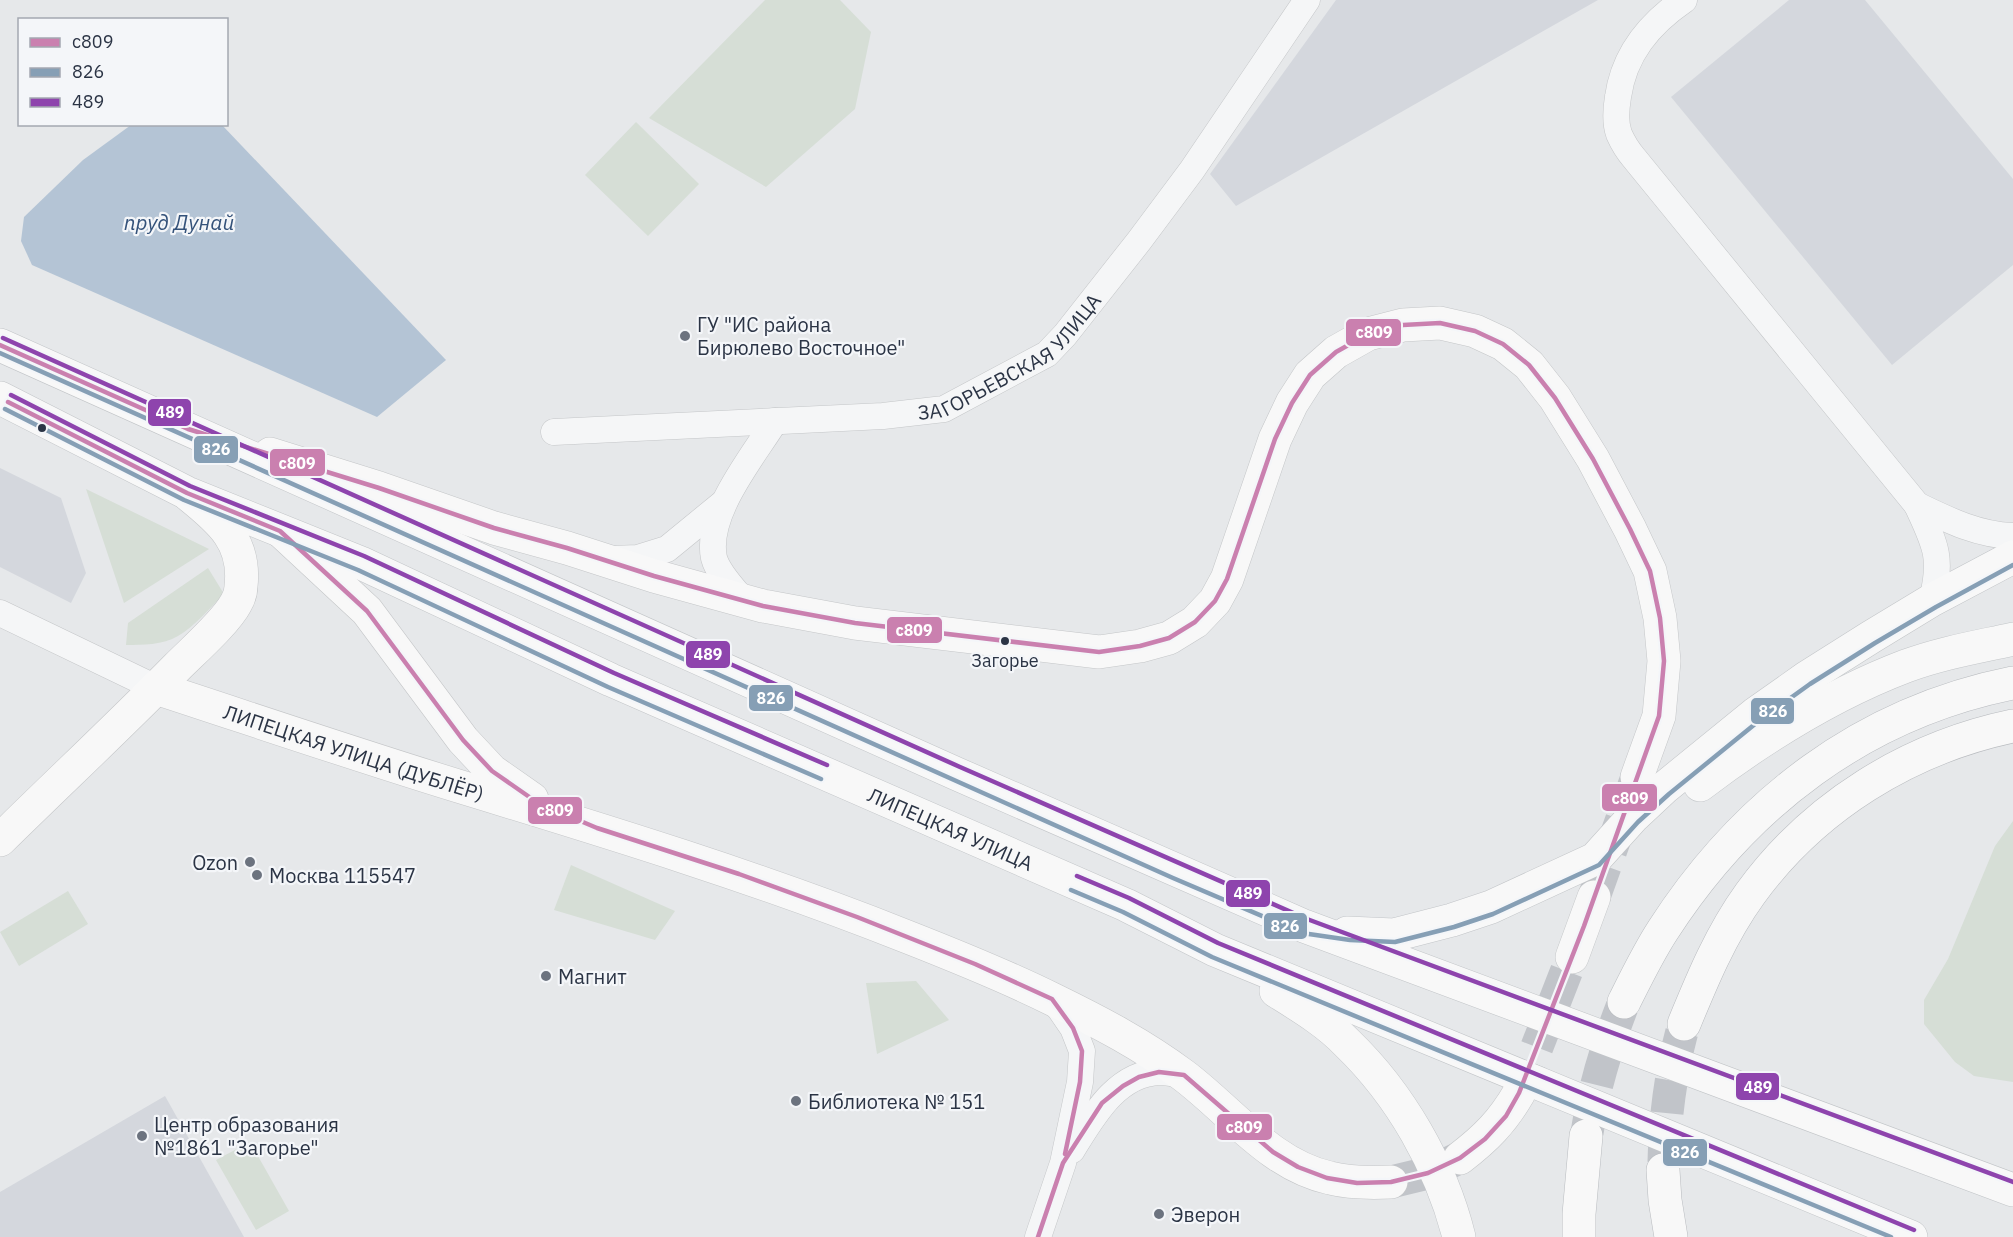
<svg xmlns="http://www.w3.org/2000/svg" width="2013" height="1237" font-family="'IBM Plex Sans',sans-serif">
  <style>
    .built { fill: #d4d7dd }
    .green { fill: #d6ded6 }
    .water { fill: #b4c4d5 }
    .lines { fill: none; stroke-linecap: round; stroke-linejoin: round }
    .secondary-tunnel { stroke: #c1c4c9; stroke-width: 33; stroke-dasharray: 33 16; stroke-linecap: butt }
    .highway-tunnel { stroke: #c1c4c9; stroke-width: 33; stroke-dasharray: 33 16; stroke-linecap: butt }
    .street-casing { stroke: #c4c6c8; stroke-width: 27 }
    .secondary-casing { stroke: #c4c6c8; stroke-width: 34 }
    .primary-casing { stroke: #c2c5c8; stroke-width: 34 }
    .highway-casing { stroke: #b8bbbf; stroke-width: 34 }
    .street { stroke: #f5f6f7; stroke-width: 26 }
    .secondary { stroke: #f8f8f8; stroke-width: 33 }
    .primary { stroke: #f8f8f8; stroke-width: 33 }
    .highway { stroke: #f8f8f8; stroke-width: 33 }
    .bus-1-casing { stroke: #f4f6f9; stroke-width: 9 }
    .bus-2-casing { stroke: #f4f6f9; stroke-width: 9 }
    .bus-3-casing { stroke: #f4f6f9; stroke-width: 9 }
    .bus-1 { stroke: #ca80af; stroke-width: 4.5 }
    .bus-2 { stroke: #869fb5; stroke-width: 4.5 }
    .bus-3 { stroke: #8e44ad; stroke-width: 4.5 }
    .poi-dot { fill: #6c737f; stroke: #f4f6f9; stroke-width: 2 }
    .bus-dot { fill: #2b3445; stroke: #f4f6f9; stroke-width: 2 }
    .labels { text-anchor: middle; dominant-baseline: central; stroke-width: 4.5; stroke-linejoin: round; paint-order: stroke }
    .bus-label { font-size: 18px; fill: #2b3445; stroke: #f4f6f9 }
    .poi-label { font-size: 20px; fill: #2b3445; stroke: #f4f6f9; text-anchor: start }
    .street-label { font-size: 20px; fill: #2b3445; stroke: #f4f6f9 }
    .water-label { font-size: 21px; font-style: italic; fill: #34527a; stroke: #f4f6f9 }
    .line-badge { stroke: #f4f6f9; stroke-width: 2 }
    .badge-label { font-size: 16px; text-anchor: middle; font-weight: bold; fill: #fff }
  </style>
  <rect width="100%" height="100%" fill="#e6e8ea"/>
  <g class="built">
    <polygon points="1336,0 1598,0 1236,206 1210,174"/>
    <polygon points="1789,0 1865,0 2013,179 2013,265 1892,365 1671,97"/>
    <polygon points="0,468 61,498 86,573 71,603 0,567"/>
    <polygon points="165,1096 244,1237 0,1237 0,1192"/>
  </g>
  <g class="green">
    <polygon points="765,0 840,0 871,32 855,109 766,187 649,118"/>
    <polygon points="636,122 699,184 648,236 585,175"/>
    <polygon points="86,489 209,549 124,603"/>
    <path d="M 208,568 L 224,594 C 210,608 195,626 178,636 C 163,645 142,645 126,645 L 128,623 Z"/>
    <polygon points="2013,821 2013,1082 1974,1076 1955,1062 1924,1024 1924,1000 1948,959 1995,846"/>
    <polygon points="571,865 675,911 655,940 554,910"/>
    <polygon points="68,891 88,924 19,966 0,932"/>
    <polygon points="916,981 949,1020 877,1054 866,983"/>
    <polygon points="250,1142 289,1211 256,1230 216,1160"/>
  </g>
  <polygon class="water" points="131,125 222,125 446,360 377,417 32,265 21,241 24,217 83,160"/>
  <g class="lines">
    <g class="secondary-tunnel">
      <polyline points="1594,897 1637,777"/>
      <polyline points="1519,1093 1572,957"/>
      <polyline points="1391,1182 1428,1173 1459,1158"/>
    </g>
    <g class="highway-tunnel">
      <path d="M 1587,1133 C 1594,1087 1607,1045 1624,1002"/>
      <path d="M 1664,1162 C 1665,1115 1671,1070 1684,1024"/>
    </g>
    <defs>
      <g id="street">
        <path d="M 1684,0 C 1649,24 1624,54 1618,97 C 1616,109 1615,123 1619,134 C 1623,143 1628,151 1634,158 L 1917,505 C 1935,544 1943,557 1932,600"/>
        <path id="s1" d="M 554,432 L 883,416 L 944,409 L 1047,354 L 1065,335 L 1139,241 L 1192,170 L 1307,0"/>
        <path d="M 1917,505 C 1948,520 1978,535 2013,536"/>
        <polyline points="611,559 638,558 667,549 722,504"/>
        <path d="M 743,600 C 733,588 718,573 714,558 C 705,514 752,458 775,421"/>
        <polyline points="0,613 156,688"/>
        <path d="M 1072,1150 C 1092,1118 1116,1073 1160,1072 C 1168,1072 1176,1074 1184,1075"/>
        <polyline points="1038,1237 1063,1163 1080,1082 1082,1051 1073,1028 1053,999"/>
      </g>
      <g id="secondary">
        <polyline points="270,454 379,488 494,528 567,548 654,576 763,606 855,623 1099,652 1140,646 1169,638 1195,622 1215,601 1227,579 1275,439 1292,403 1310,375 1336,352 1368,334 1403,325 1440,323 1475,331 1503,344 1529,365 1555,398 1593,459 1630,529 1650,571 1660,618 1664,661 1659,716 1637,777"/>
        <polyline points="282,532 367,611 463,740 492,771 532,799"/>
        <path id="s2" d="M 156,688 C 257,721 357,755 458,786 C 609,832 759,878 905,936 C 956,956 1006,976 1054,1000 C 1099,1022 1143,1045 1183,1075 C 1230,1110 1270,1165 1330,1178 C 1350,1183 1370,1183 1391,1182"/>
        <path d="M 0,840 C 59,782 119,726 177,667 C 193,651 226,622 236,603 C 239,598 241,591 241,586 C 246,542 221,521 190,496"/>
        <polyline points="1572,957 1594,897"/>
        <path d="M 1460,1158 C 1486,1138 1502,1122 1519,1093"/>
      </g>
      <g id="primary">
        <polyline points="0,345 957,774 1304,926 2013,1190"/>
        <path id="s3" d="M 0,398 L 187,493 L 361,563 L 611,680 L 1126,905 L 1215,950 L 1911,1237"/>
        <path d="M 1700,785 C 1762,738 1832,694 1906,666 C 1941,653 1977,647 2013,639"/>
        <polyline points="1347,933 1394,935 1452,920 1491,907 1595,859 1633,817 1664,788 1755,714 1806,678 1871,637 1932,600 2013,557"/>
        <path d="M 1276,991 C 1300,1006 1327,1022 1347,1043 C 1400,1094 1441,1165 1459,1237"/>
      </g>
      <g id="highway">
        <path d="M 1624,1002 C 1636,978 1648,953 1663,930 C 1745,803 1863,713 2013,683"/>
        <path d="M 1684,1024 C 1702,980 1721,934 1750,894 C 1813,807 1908,748 2013,726"/>
        <polyline points="1663,1170 1665,1200 1671,1237"/>
        <polyline points="1579,1237 1579,1214 1586,1136"/>
      </g>
    </defs>
    <use href="#street" class="street-casing"/>
    <use href="#secondary" class="secondary-casing"/>
    <use href="#primary" class="primary-casing"/>
    <use href="#highway" class="highway-casing"/>
    <use href="#street" class="street"/>
    <use href="#secondary" class="secondary"/>
    <use href="#primary" class="primary"/>
    <use href="#highway" class="highway"/>
    <defs>
      <g id="bus-1">
        <polyline points="0,345 188,429 379,488 494,528 567,548 654,576 763,606 855,623 1099,652 1140,646 1169,638 1195,622 1215,601 1227,579 1275,439 1292,403 1310,375 1336,352 1368,334 1403,325 1440,323 1475,331 1503,344 1529,365 1555,398 1593,459 1630,529 1650,571 1660,618 1664,661 1659,716 1584,926 1519,1093 1506,1116 1485,1139 1460,1158 1428,1173 1391,1182 1357,1183 1327,1178 1298,1167 1273,1152 1184,1075 1159,1072 1139,1077 1123,1086 1102,1103 1063,1163 1038,1237"/>
        <polyline points="8,402 187,493 280,531 367,611 463,740 492,771 538,803 597,828 739,874 857,917 975,964 1052,999 1073,1028 1082,1051 1080,1082 1065,1154"/>
      </g>
      <g id="bus-2">
        <polyline points="0,353 1173,878 1302,933 1350,940 1395,942 1454,927 1493,914 1599,865 1638,822 1669,794 1760,720 1810,684 1875,643 1936,607 2013,565"/>
        <polyline points="5,409 184,500 358,570 608,687 821,779"/>
        <polyline points="1071,890 1123,912 1212,957 1891,1237"/>
      </g>
      <g id="bus-3">
        <polyline points="3,338 960,767 1307,919 2013,1182"/>
        <polyline points="11,395 190,486 364,556 614,673 827,765"/>
        <polyline points="1077,876 1129,898 1218,943 1914,1230"/>
      </g>
    </defs>
    <use href="#bus-1" class="bus-1-casing"/>
    <use href="#bus-2" class="bus-2-casing"/>
    <use href="#bus-3" class="bus-3-casing"/>
    <use href="#bus-1" class="bus-1"/>
    <use href="#bus-2" class="bus-2"/>
    <use href="#bus-3" class="bus-3"/>
  </g>
  <g class="poi-dot">
    <circle cx="685" cy="336" r="6"/>
    <circle cx="250" cy="862" r="6"/>
    <circle cx="257" cy="875" r="6"/>
    <circle cx="546" cy="976" r="6"/>
    <circle cx="796" cy="1101" r="6"/>
    <circle cx="142" cy="1136" r="6"/>
    <circle cx="1159" cy="1214" r="6"/>
  </g>
  <g class="bus-dot">
    <circle cx="42" cy="428" r="5"/>
    <circle cx="1005" cy="641" r="5"/>
  </g>
  <g class="labels">
    <g class="bus-label">
      <text x="1005" y="660">Загорье</text>
    </g>
    <g class="poi-label">
      <text x="697" y="324">ГУ "ИС района<tspan x="697" dy="23">Бирюлево Восточное"</tspan></text>
      <text x="238" y="862" text-anchor="end">Ozon</text>
      <text x="269" y="875">Москва 115547</text>
      <text x="558" y="976">Магнит</text>
      <text x="808" y="1101">Библиотека № 151</text>
      <text x="154" y="1124">Центр образования<tspan x="154" dy="23">№1861 "Загорье"</tspan></text>
      <text x="1171" y="1214">Эверон</text>
    </g>
    <g class="street-label">
      <text stroke="none"><textPath href="#s1" startOffset="474">ЗАГОРЬЕВСКАЯ УЛИЦА</textPath></text>
      <text stroke="none"><textPath href="#s2" startOffset="208">ЛИПЕЦКАЯ УЛИЦА (ДУБЛЁР)</textPath></text>
      <text stroke="none"><textPath href="#s3" startOffset="1044">ЛИПЕЦКАЯ УЛИЦА</textPath></text>
    </g>
    <g class="water-label">
      <text x="179" y="222">пруд Дунай</text>
    </g>
  </g>
  <g class="line-badge">
    <rect x="1345" y="318" width="57" height="29" rx="6" fill="#ca80af"/>
    <rect x="147" y="398" width="45" height="29" rx="6" fill="#8e44ad"/>
    <rect x="193" y="435" width="46" height="29" rx="6" fill="#869fb5"/>
    <rect x="269" y="448" width="57" height="29" rx="6" fill="#ca80af"/>
    <rect x="886" y="616" width="57" height="28" rx="6" fill="#ca80af"/>
    <rect x="685" y="640" width="46" height="29" rx="6" fill="#8e44ad"/>
    <rect x="748" y="684" width="46" height="28" rx="6" fill="#869fb5"/>
    <rect x="1750" y="697" width="45" height="28" rx="6" fill="#869fb5"/>
    <rect x="1601" y="783" width="57" height="29" rx="6" fill="#ca80af"/>
    <rect x="527" y="796" width="56" height="29" rx="6" fill="#ca80af"/>
    <rect x="1225" y="879" width="46" height="29" rx="6" fill="#8e44ad"/>
    <rect x="1263" y="912" width="45" height="28" rx="6" fill="#869fb5"/>
    <rect x="1735" y="1072" width="45" height="29" rx="6" fill="#8e44ad"/>
    <rect x="1216" y="1113" width="57" height="28" rx="6" fill="#ca80af"/>
    <rect x="1662" y="1138" width="46" height="29" rx="6" fill="#869fb5"/>
  </g>
  <g class="badge-label">
    <text x="1374" y="338">с809</text>
    <text x="170" y="418">489</text>
    <text x="216" y="455">826</text>
    <text x="297" y="469">с809</text>
    <text x="914" y="636">с809</text>
    <text x="708" y="660">489</text>
    <text x="771" y="704">826</text>
    <text x="1773" y="717">826</text>
    <text x="1630" y="804">с809</text>
    <text x="555" y="816">с809</text>
    <text x="1248" y="899">489</text>
    <text x="1285" y="932">826</text>
    <text x="1758" y="1093">489</text>
    <text x="1244" y="1133">с809</text>
    <text x="1685" y="1158">826</text>
  </g>
  <rect x="18" y="18" width="210" height="108" fill="#f4f6f9" stroke="#a4a8b1" stroke-width="1.5"/>
  <rect x="30" y="38" width="30" height="9" fill="#ca80af" stroke="#a4a8b1" stroke-width="1.5"/>
  <text x="72" y="48" font-size="18" fill="#2b3445">с809</text>
  <rect x="30" y="68" width="30" height="9" fill="#869fb5" stroke="#a4a8b1" stroke-width="1.5"/>
  <text x="72" y="78" font-size="18" fill="#2b3445">826</text>
  <rect x="30" y="98" width="30" height="9" fill="#8e44ad" stroke="#a4a8b1" stroke-width="1.5"/>
  <text x="72" y="108" font-size="18" fill="#2b3445">489</text>
</svg>
